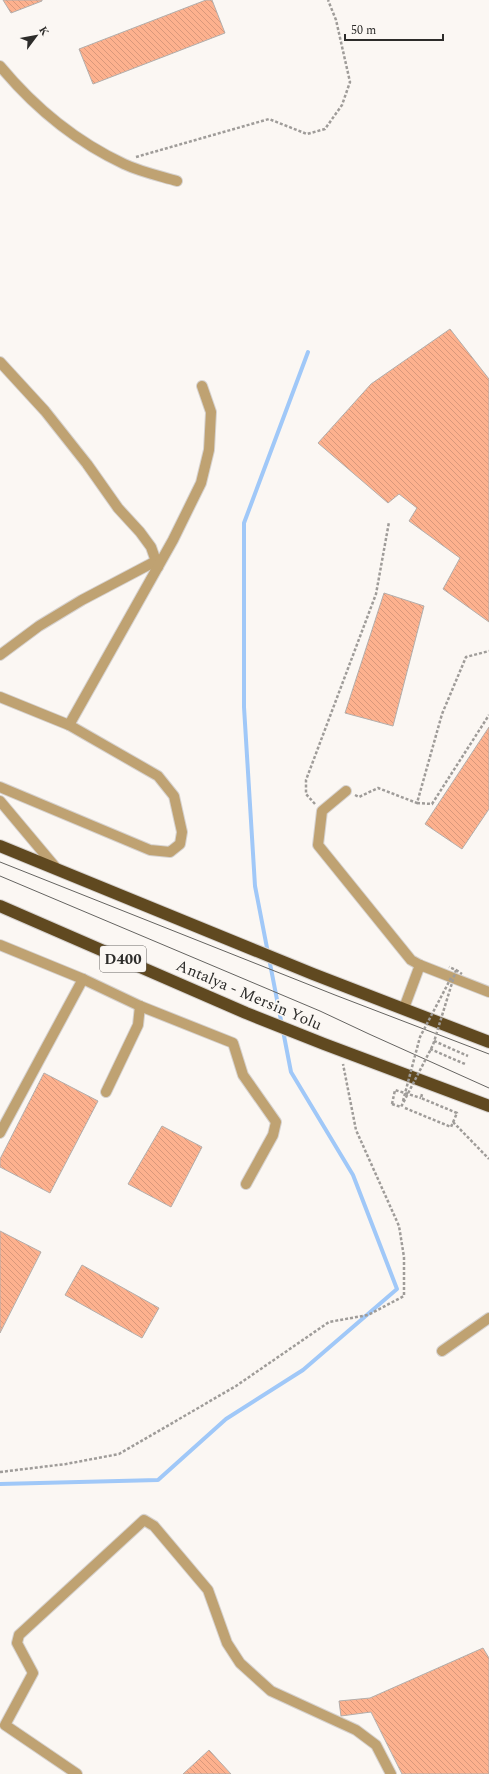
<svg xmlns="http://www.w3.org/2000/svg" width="489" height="1774" font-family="Spectral,serif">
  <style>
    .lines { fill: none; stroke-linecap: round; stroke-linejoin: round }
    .stream { stroke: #a0c8f8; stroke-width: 4 }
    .building { fill: url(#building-back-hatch); stroke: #b3aeab }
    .minor-casing { stroke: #d6d2cf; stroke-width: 12 }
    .highway-casing { stroke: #d6d2cf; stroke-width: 14 }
    .path { stroke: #9f9c99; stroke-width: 2.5; stroke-dasharray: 3 2; stroke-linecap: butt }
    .minor { stroke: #bfa272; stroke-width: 10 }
    .highway { stroke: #604920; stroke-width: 12 }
    .tram { stroke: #656461; stroke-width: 1 }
    .path-bridge { stroke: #9f9c99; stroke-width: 2.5; stroke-dasharray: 3 2; stroke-linecap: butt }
    .labels { text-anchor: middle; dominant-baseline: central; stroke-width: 3.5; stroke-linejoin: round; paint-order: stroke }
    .shield { fill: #fbf7f3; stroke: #6b6966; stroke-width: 1 }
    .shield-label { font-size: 15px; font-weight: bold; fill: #2d2c2a }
    .street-label { font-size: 16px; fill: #2d2c2a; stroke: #fbf7f3 }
  </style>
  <defs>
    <pattern id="building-back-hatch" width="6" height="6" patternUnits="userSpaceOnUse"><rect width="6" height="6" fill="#fdb18e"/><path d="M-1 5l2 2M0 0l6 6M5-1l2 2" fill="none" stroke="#d9987b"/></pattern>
  </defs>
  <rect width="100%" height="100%" fill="#fbf7f3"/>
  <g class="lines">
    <polyline class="stream" points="0,1484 158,1480 226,1419 303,1370 397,1289 353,1175 291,1072 255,886 244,707 244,523 308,352"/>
  </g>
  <g class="building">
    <polygon points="3,0 42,0 42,1 11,13"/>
    <polygon points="206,0 212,0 225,33 93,84 79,49"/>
    <polygon points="450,329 489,379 489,622 443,589 460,558 409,521 417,508 399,494 388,503 318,443 371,384"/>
    <polygon points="384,593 424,606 393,726 345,713"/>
    <polygon points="489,727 489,809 462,849 425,824"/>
    <polygon points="44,1073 98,1101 50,1193 0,1167 0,1159"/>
    <polygon points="162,1126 202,1147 171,1207 128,1184"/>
    <polygon points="0,1231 41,1252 0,1333"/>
    <polygon points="82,1265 159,1308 142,1338 65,1295"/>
    <polygon points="483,1648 489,1658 489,1774 402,1774 371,1712 341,1716 339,1701 370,1698"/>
    <polygon points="209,1750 231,1774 183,1774"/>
  </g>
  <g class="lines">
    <defs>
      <g id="minor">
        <path d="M 0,66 C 34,107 77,142 124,164 C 141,172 160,176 177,181"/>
        <polyline points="0,362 45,411 87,464 118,508 140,532 151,547 158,567"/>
        <polyline points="0,655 39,626 82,600 156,561"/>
        <polyline points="0,697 69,725 158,776 174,796 182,832 180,844 170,852 150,850 0,787"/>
        <polyline points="69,725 173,540 201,483 209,450 211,412 202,386"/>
        <polyline points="346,791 322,811 318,845 411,960 420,965 489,992"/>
        <polyline points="0,801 57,869"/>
        <polyline points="0,945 83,979 140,1006 233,1043 243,1075 276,1122 273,1135 246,1184"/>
        <polyline points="404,1008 420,965"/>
        <polyline points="106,1092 138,1025 140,1006"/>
        <polyline points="0,1133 83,979"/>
        <polyline points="442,1351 489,1318"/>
        <polyline points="77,1774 5,1725 33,1673 17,1643 19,1635 144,1520 154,1526 208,1590 227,1643 240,1663 271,1691 356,1730 376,1745 391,1774"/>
      </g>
      <g id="highway">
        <polyline points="0,846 313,974 489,1042"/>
        <polyline points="0,906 246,1013 324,1044 489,1106"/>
      </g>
    </defs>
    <use href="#minor" class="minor-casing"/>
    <use href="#highway" class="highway-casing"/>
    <g class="path">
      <polyline points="136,157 269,119 307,134 325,129 342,105 350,82 336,20 328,0"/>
      <polyline points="355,795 359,797 378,788 417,803 442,714 466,657 489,651"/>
      <polyline points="417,803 432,804 489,715"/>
      <polyline points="315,804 306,794 306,780 376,594 389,522"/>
      <polyline points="434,1041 468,1056"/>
      <polyline points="430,1049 465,1064"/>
      <polyline points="392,1104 395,1090 421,1098"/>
      <polyline points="405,1108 451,1127 457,1113 421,1098 422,1094"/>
      <polyline points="453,1122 489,1159"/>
      <polyline points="0,1472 66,1464 119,1454 236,1386 329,1322 368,1315 404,1296 404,1257 399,1226 356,1130 343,1064"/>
    </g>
    <use href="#minor" class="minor"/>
    <use href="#highway" class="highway"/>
    <g class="tram">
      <polyline points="0,862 335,995 489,1054"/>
      <polyline points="0,876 320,1011 369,1034 489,1088"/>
    </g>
    <g class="path-bridge">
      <polyline points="456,970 462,974"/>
      <polyline points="403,1101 420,1037 452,976"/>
      <polyline points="392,1104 401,1107 433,1045 456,970 449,967"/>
    </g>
  </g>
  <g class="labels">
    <rect class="shield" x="100" y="946" width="46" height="26" rx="3"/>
    <g class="shield-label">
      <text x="123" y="959">D400</text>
    </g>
    <g class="street-label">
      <text transform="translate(249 995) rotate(23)">Antalya - Mersin Yolu</text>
    </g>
  </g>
  <g transform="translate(36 36) rotate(58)" stroke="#fbf7f3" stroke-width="3" paint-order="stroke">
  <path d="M0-3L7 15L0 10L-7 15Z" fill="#2d2c2a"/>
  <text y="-6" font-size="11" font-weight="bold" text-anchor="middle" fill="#2d2c2a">K</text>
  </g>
  <path d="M345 34v6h98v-6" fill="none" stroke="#2d2c2a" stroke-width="2"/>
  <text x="351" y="34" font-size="12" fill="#2d2c2a" stroke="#fbf7f3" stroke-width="3" paint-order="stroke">50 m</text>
</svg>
